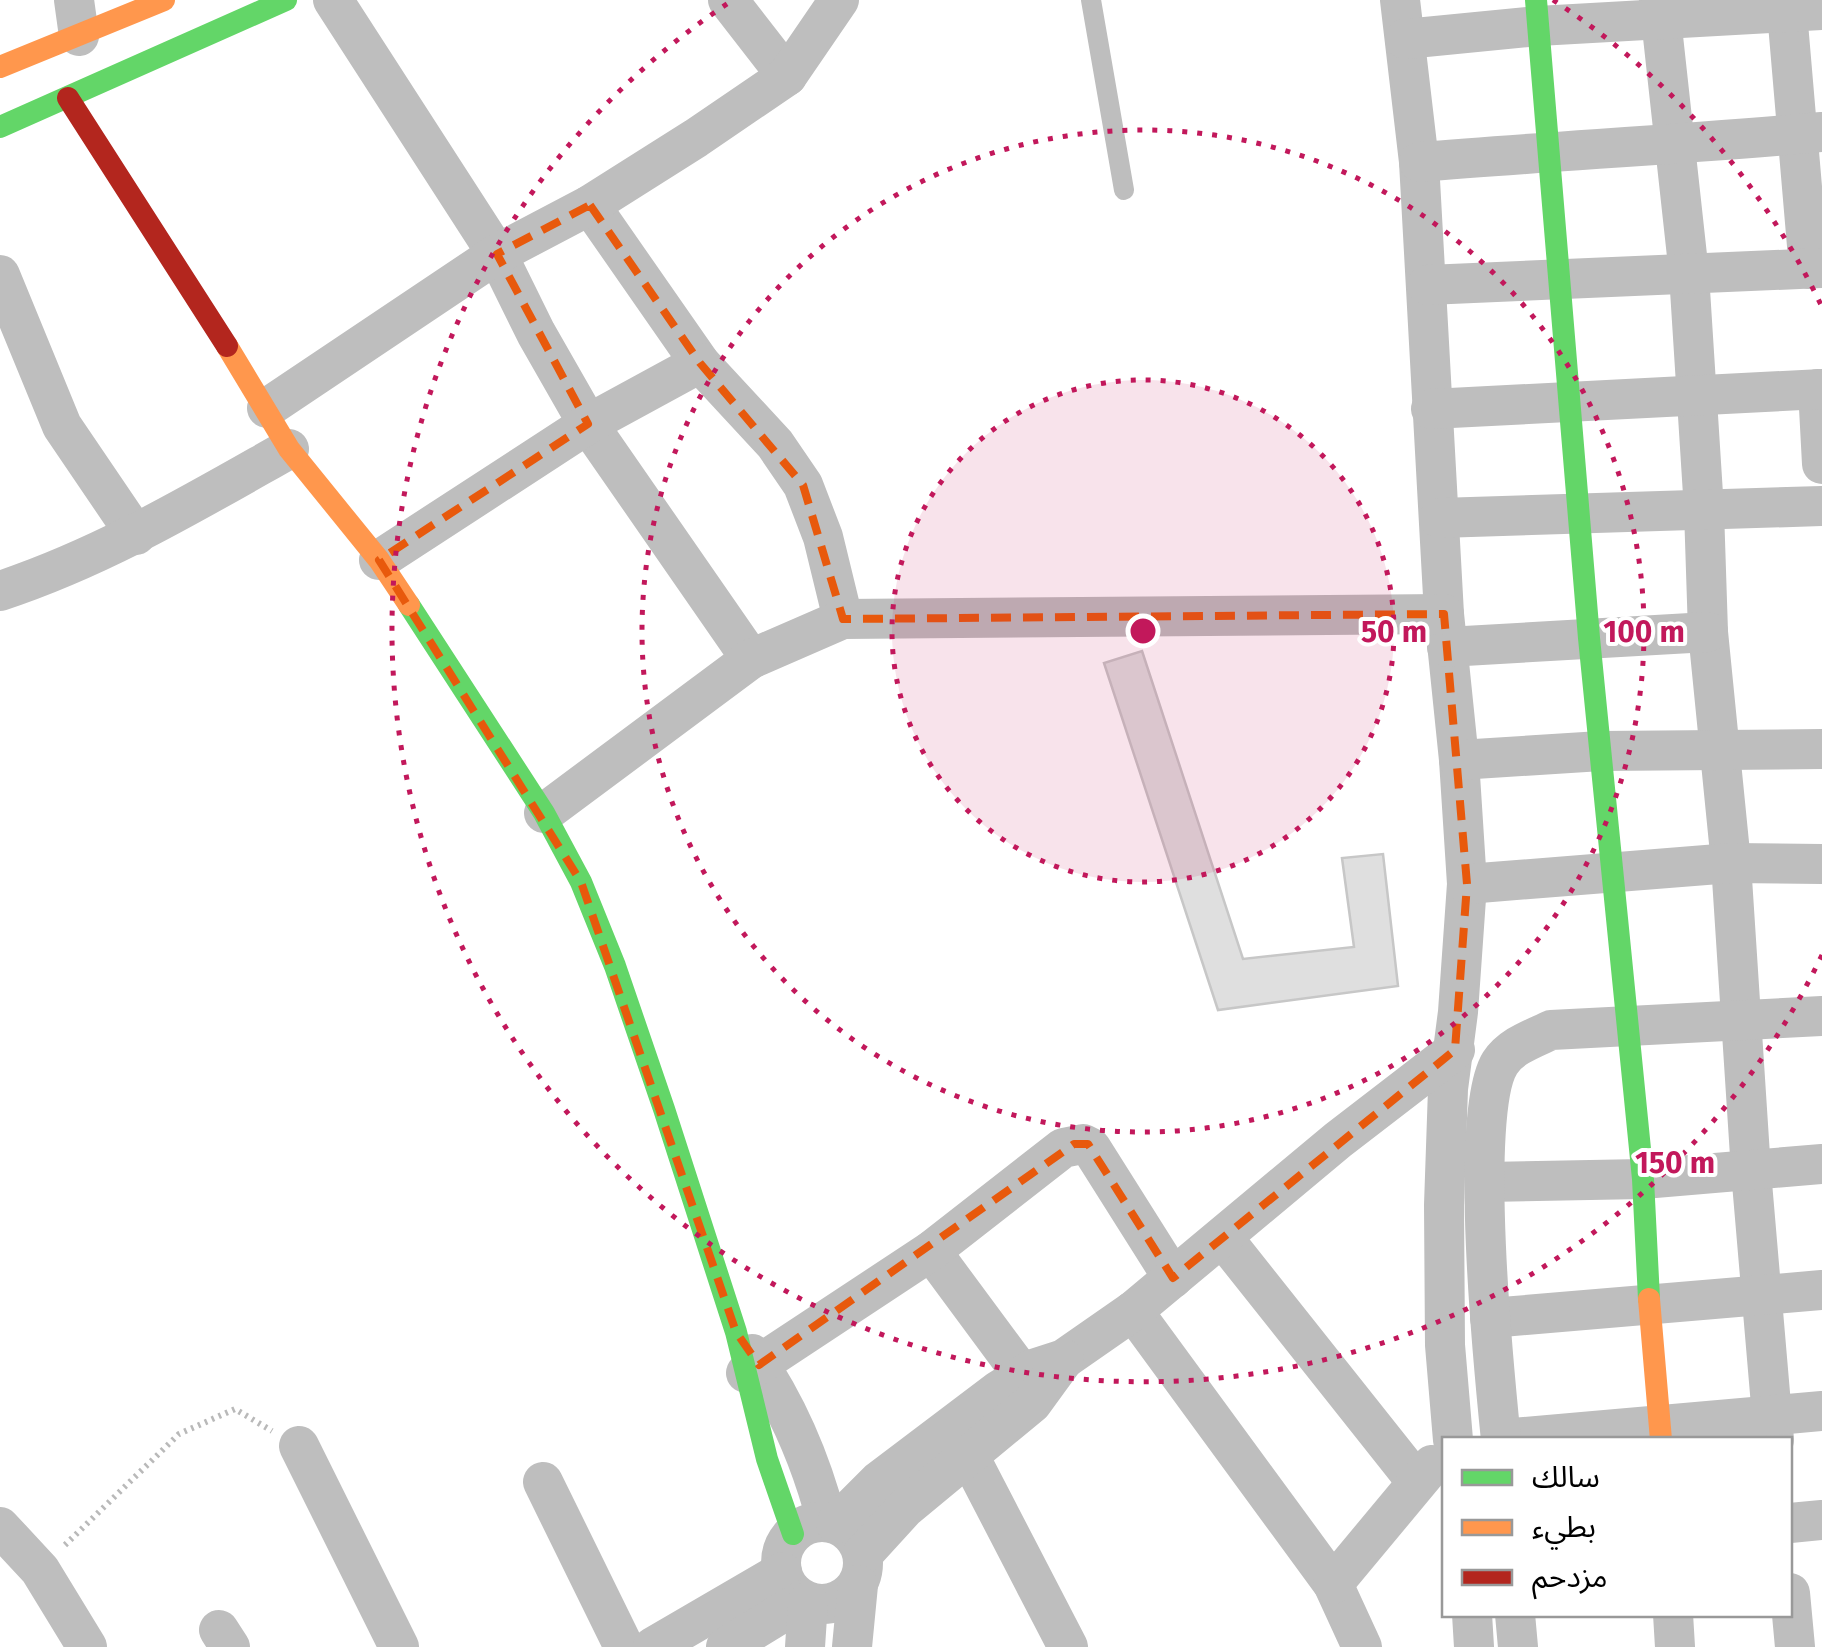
<svg xmlns="http://www.w3.org/2000/svg" width="1822" height="1647" font-family="'Fira Sans','Noto Sans Arabic',sans-serif">
  <style>
    .building { fill: #dfdfdf; stroke: #c7c7c7; stroke-width: 2.5 }
    .lines { fill: none; stroke-linecap: round; stroke-linejoin: round }
    .path { stroke: #b9b9b9; stroke-width: 6; stroke-dasharray: 2.5 5; stroke-linecap: butt }
    .lane { stroke: #bebebe; stroke-width: 20 }
    .street { stroke: #bebebe; stroke-width: 40 }
    .fast { stroke: #63d668; stroke-width: 22 }
    .slow { stroke: #ff974d; stroke-width: 22 }
    .jam { stroke: #b3261e; stroke-width: 22 }
    .marked { fill: none; stroke: #e8590c; stroke-width: 8; stroke-dasharray: 20 12; stroke-linejoin: round }
    .ring { fill: none; stroke: #c2185b; stroke-width: 5; stroke-dasharray: 5 10 }
    .centre { fill: #c2185b; stroke: #fff; stroke-width: 5 }
    .ring-label { font-size: 30px; text-anchor: middle; font-weight: bold; fill: #c2185b; stroke: #fff; stroke-width: 8; stroke-linejoin: round; paint-order: stroke }
  </style>
  <rect width="100%" height="100%" fill="#fff"/>
  <polygon class="building" points="1142,651 1243,959 1354,947 1342,858 1383,854 1398,986 1218,1010 1104,663"/>
  <g class="lines">
    <polyline class="path" points="65,1545 179,1434 235,1409 272,1431"/>
    <polyline class="lane" points="1091,0 1124,190"/>
    <g class="street">
      <polyline points="74,0 79,36"/>
      <polyline points="333,0 497,254 536,333 588,424 751,659"/>
      <polyline points="728,0 787,76"/>
      <polyline points="1400,0 1419,162 1444,614 1459,760 1467,884 1458,1012 1448,1089 1444,1205 1445,1345 1453,1440"/>
      <polyline points="1659,0 1689,274 1704,510 1708,632 1731,863 1751,1171 1774,1440"/>
      <polyline points="1786,0 1809,269"/>
      <polyline points="1405,39 1538,26 1822,10"/>
      <path d="M 1419,162 C 1553,151 1688,144 1822,132"/>
      <polyline points="590,205 700,363 775,444 803,485 823,537 843,619"/>
      <polyline points="0,275 62,426 136,535"/>
      <polyline points="1427,285 1822,268"/>
      <polyline points="1818,389 1822,464"/>
      <polyline points="267,408 497,254 590,205 696,138 787,76 839,0"/>
      <polyline points="1431,409 1822,389"/>
      <polyline points="1439,518 1822,506"/>
      <polyline points="379,560 588,424 700,363"/>
      <path d="M 0,591 C 103,557 195,502 289,449"/>
      <polyline points="1447,647 1708,632"/>
      <polyline points="1459,760 1601,751 1822,749"/>
      <polyline points="544,813 751,659 843,619 1444,614"/>
      <polyline points="1467,884 1731,863 1822,864"/>
      <polyline points="1486,1182 1643,1179 1822,1164"/>
      <polyline points="1223,1238 1416,1481"/>
      <polyline points="931,1251 1022,1374"/>
      <polyline points="1133,1311 1333,1584 1362,1647"/>
      <polyline points="1490,1318 1822,1290"/>
      <path d="M 752,1354 C 788,1406 811,1460 827,1522"/>
      <polyline points="746,1373 931,1251 1063,1148 1083,1144 1091,1148 1173,1278"/>
      <polyline points="1501,1439 1822,1411"/>
      <path d="M 1501,1440 C 1494,1371 1468,1114 1500,1063 C 1511,1046 1532,1039 1551,1030 L 1822,1016"/>
      <polyline points="299,1446 399,1647"/>
      <polyline points="969,1456 1068,1647"/>
      <polyline points="543,1482 624,1647"/>
      <circle cx="822" cy="1563" r="41"/>
      <polyline points="1790,1523 1822,1520"/>
      <polyline points="836,1524 879,1481 998,1391 1033,1369 1064,1359 1133,1311 1338,1140 1455,1050"/>
      <polyline points="0,1527 40,1570 87,1647"/>
      <polyline points="863,1554 905,1508 1032,1403 1064,1359"/>
      <polyline points="1333,1584 1432,1465"/>
      <polyline points="1790,1593 1795,1647"/>
      <polyline points="1472,1614 1474,1647"/>
      <polyline points="1515,1614 1518,1647"/>
      <polyline points="1673,1614 1675,1647"/>
      <polyline points="219,1630 230,1647"/>
      <polyline points="653,1647 782,1572"/>
      <polyline points="726,1647 803,1600"/>
      <polyline points="805,1647 808,1602"/>
      <polyline points="852,1647 858,1585"/>
    </g>
    <g class="fast">
      <polyline points="1536,0 1589,638 1643,1179 1649,1299"/>
      <polyline points="0,127 286,0"/>
      <polyline points="409,605 544,813 581,882 615,966 664,1109 736,1332 767,1459 793,1534"/>
    </g>
    <g class="slow">
      <polyline points="0,67 164,0"/>
      <polyline points="227,346 289,449 379,560 409,605"/>
      <polyline points="1649,1299 1661,1440"/>
    </g>
    <polyline class="jam" points="68,98 227,346"/>
  </g>
  <path class="marked" d="M 590,205 L 700,363 L 803,485 L 843,619 L 1444,614 L 1467,884 L 1455,1050 L 1173,1278 L 1088,1144 L 1074,1144 L 759,1365 L 736,1332 L 581,882 L 379,560 L 588,424 L 497,254 Z"/>
  <circle cx="1143" cy="631" r="251" fill="#c2185b" fill-opacity=".12"/>
  <g class="ring">
    <circle cx="1143" cy="631" r="251"/>
    <circle cx="1143" cy="631" r="501"/>
    <path d="M1822 955A752 752 0 1 1 733 0M1553 0A752 752 0 0 1 1822 307"/>
  </g>
  <circle cx="1143" cy="631" r="15" class="centre"/>
  <g class="ring-label">
    <text x="1394" y="642">50 m</text>
    <text x="1644" y="642">100 m</text>
    <text x="1675" y="1173">150 m</text>
  </g>
  <rect x="1442" y="1437" width="350" height="180" fill="#ffffff" stroke="#999999" stroke-width="2.5"/>
  <rect x="1462" y="1470" width="50" height="15" fill="#63d668" stroke="#999999" stroke-width="2.5"/>
  <text x="1532" y="1487" font-size="30" fill="#000000">سالك</text>
  <rect x="1462" y="1520" width="50" height="15" fill="#ff974d" stroke="#999999" stroke-width="2.5"/>
  <text x="1532" y="1537" font-size="30" fill="#000000">بطيء</text>
  <rect x="1462" y="1570" width="50" height="15" fill="#b3261e" stroke="#999999" stroke-width="2.5"/>
  <text x="1532" y="1587" font-size="30" fill="#000000">مزدحم</text>
</svg>
